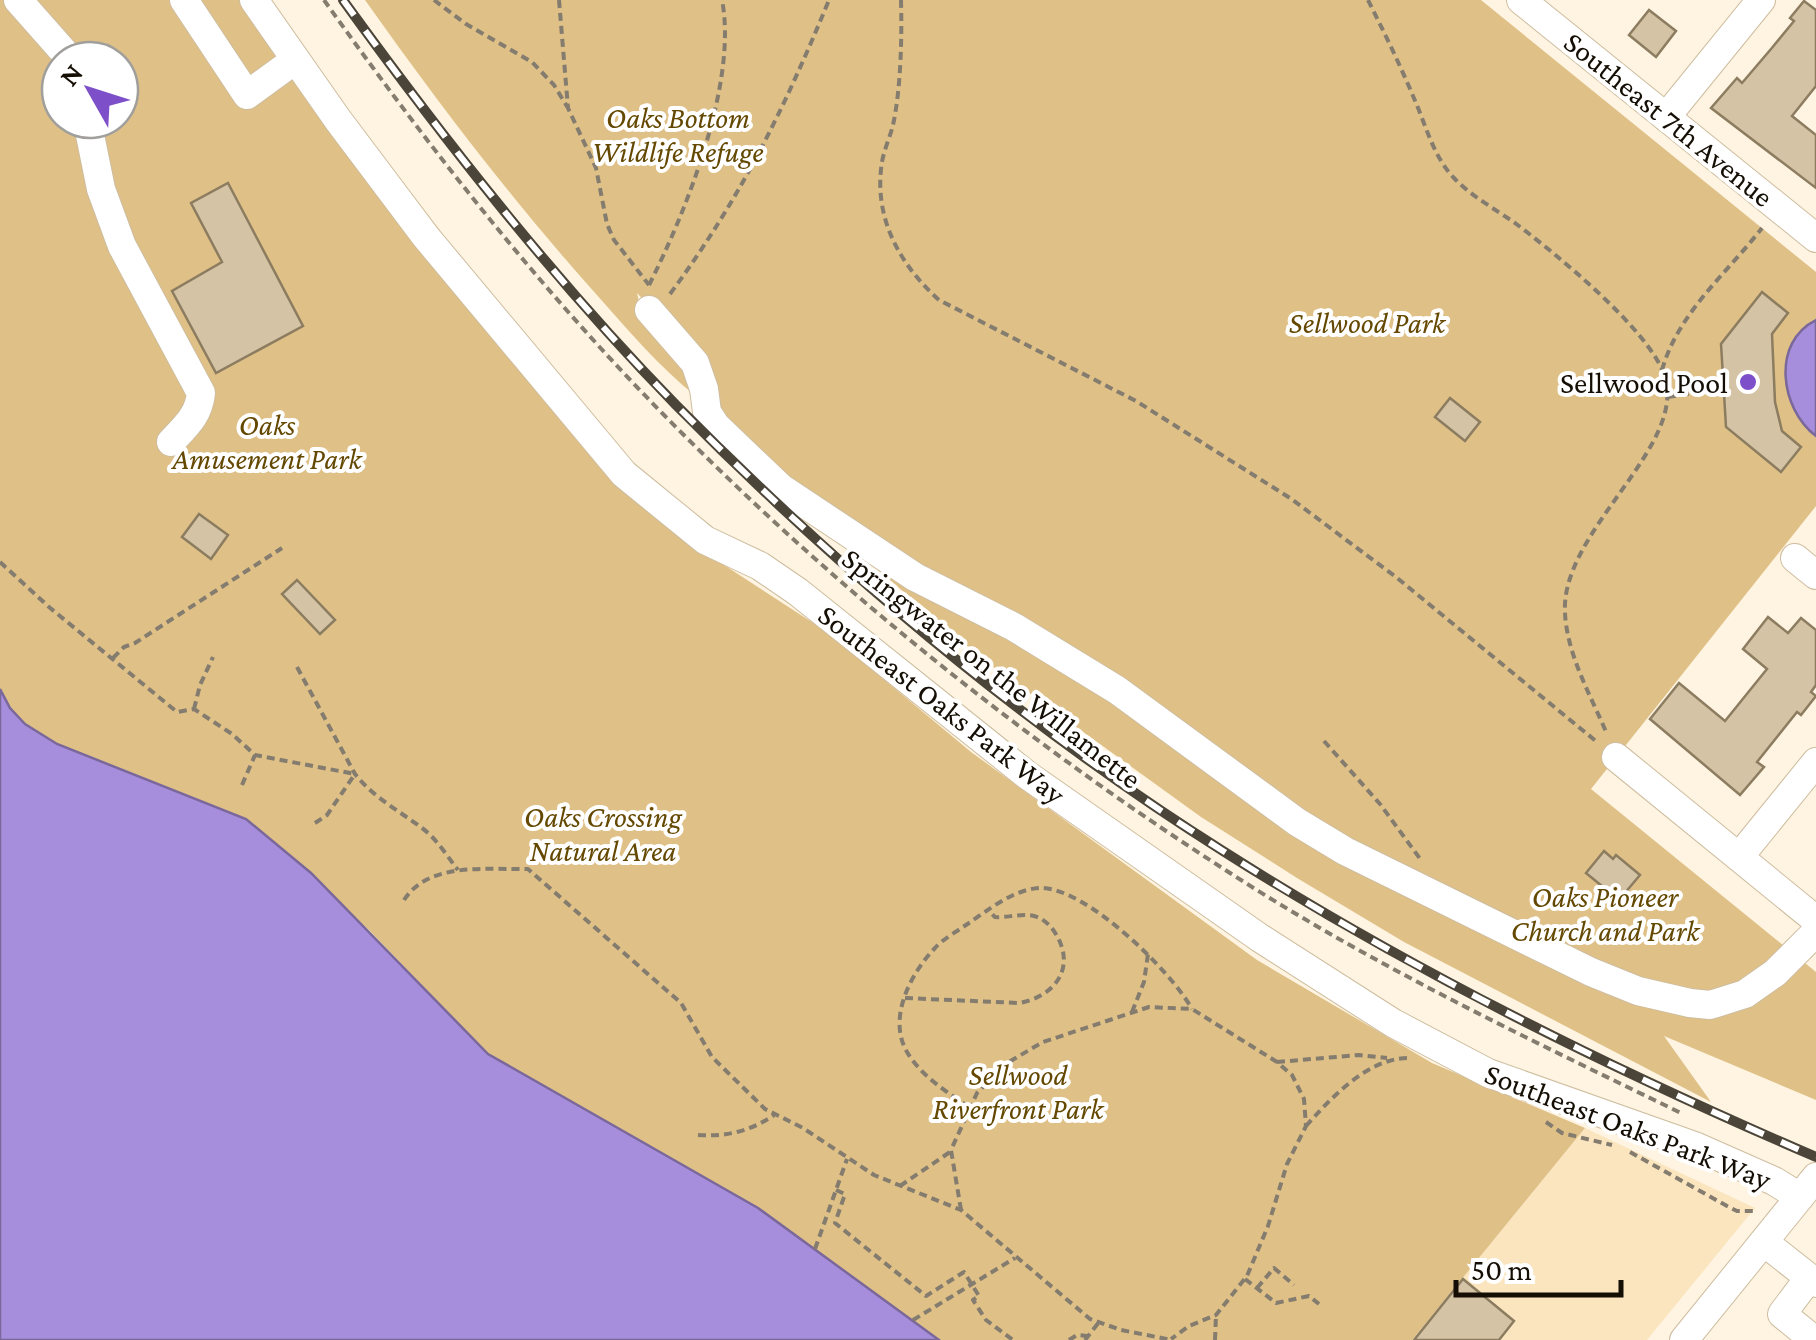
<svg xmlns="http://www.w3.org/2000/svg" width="1816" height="1340" font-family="'Crimson Pro',serif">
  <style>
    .built { fill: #fbe5bf }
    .green { fill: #dfc087; fill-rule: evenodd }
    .water { fill: #a68edc; stroke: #7a689b; stroke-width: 2.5 }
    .building { fill: #d4c3a4; stroke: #8c7c60; stroke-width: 2.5 }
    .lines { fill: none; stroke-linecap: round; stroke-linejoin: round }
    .minor-casing { stroke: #cebd9f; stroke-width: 30 }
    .path { stroke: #847c6e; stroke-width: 4; stroke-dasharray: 8 5; stroke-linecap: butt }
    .minor { stroke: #fff; stroke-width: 28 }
    .rail-casing { stroke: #4b4438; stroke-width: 10 }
    .rail { stroke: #fff; stroke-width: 6; stroke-dasharray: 19; stroke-linecap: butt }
    .poi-dot { fill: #7d4fc8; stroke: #fff; stroke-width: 4 }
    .labels { text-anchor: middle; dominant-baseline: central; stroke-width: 8; stroke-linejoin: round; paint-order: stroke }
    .park-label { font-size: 30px; font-style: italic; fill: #644800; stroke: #fff }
    .street-label { font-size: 30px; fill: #140e04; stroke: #fff }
    .poi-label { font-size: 30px; fill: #140e04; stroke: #fff; text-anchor: end }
  </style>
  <rect width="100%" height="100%" fill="#fef4e1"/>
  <polygon class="built" points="1585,1128 1755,1208 1647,1340 1412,1340"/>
  <g class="green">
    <path d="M 0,0 L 271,0 L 335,94 L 475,276 L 629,462 L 721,563 L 827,632 L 971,752 L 1257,960 L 1432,1063 L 1585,1128 L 1412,1340 L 939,1340 L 758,1208 L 488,1054 L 369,930 L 246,819 L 57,744 L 25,724 L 10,708 L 0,689 ZM 60,60 L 120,60 L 120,120 L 60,120 Z"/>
    <path d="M 365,0 L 1481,0 L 1816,272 L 1816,506 L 1591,789 L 1816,972 L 1816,1100 L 1664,1036 L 1711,1102 L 1404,942 L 1297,878 L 1201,817 L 985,661 L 852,548 L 724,423 L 710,370 L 637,293 L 641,311 L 686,365 L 697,397 C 659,367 628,330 596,294 C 511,199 438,103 365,0 Z"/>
  </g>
  <g class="water">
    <path d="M 1816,320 L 1816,436 C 1780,409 1771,342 1816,320 Z"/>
    <polygon points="0,689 10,708 25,724 57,744 246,819 311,873 488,1054 758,1208 939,1340 0,1340"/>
  </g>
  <g class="building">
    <polygon points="1804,1 1816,10 1816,86 1792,116 1816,135 1816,188 1711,108 1737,78 1742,83 1771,49 1794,21 1790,18"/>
    <polygon points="1649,10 1676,31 1656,57 1629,35"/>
    <polygon points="228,183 303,326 216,373 172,291 222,262 191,203"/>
    <polygon points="1762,292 1788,313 1772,334 1775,402 1782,431 1801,447 1781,472 1726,427 1721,344"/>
    <polygon points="1450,398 1480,422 1465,441 1435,417"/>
    <polygon points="199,514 228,535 211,559 182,537"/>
    <polygon points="297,580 335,620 320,634 282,594"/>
    <polygon points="1768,617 1788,633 1801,618 1816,630 1816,685 1811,692 1816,696 1801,715 1797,712 1757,762 1764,767 1740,795 1650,719 1679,683 1725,721 1767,669 1743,649"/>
    <polygon points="1604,851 1613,859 1616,855 1640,875 1619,900 1586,873"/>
    <polygon points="1463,1279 1514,1321 1499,1340 1414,1340"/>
  </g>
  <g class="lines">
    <defs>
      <g id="minor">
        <polyline points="18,0 71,60"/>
        <polyline points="184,0 247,95 295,60"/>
        <polyline points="254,0 338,120 426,237 624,474 705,540 760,566 798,592 1027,775 1260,938 1393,1023 1488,1073 1697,1147 1774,1181 1800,1197"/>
        <polyline points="1521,0 1816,238"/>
        <polyline points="1666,117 1761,0"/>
        <path d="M 87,120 L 101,189 L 122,246 L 201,393 C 199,415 186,426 171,442"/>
        <polyline points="649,310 695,363 704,389 707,412 716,426 781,488 915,577 1014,627 1117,690 1297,822 1345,851 1591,972 1638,991 1690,1003 1710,1005 1745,994 1775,973 1816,932"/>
        <polyline points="1795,558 1816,575"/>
        <polyline points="1616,757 1816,920"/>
        <polyline points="1739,857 1816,762"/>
        <polyline points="1764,1242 1816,1283"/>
        <polyline points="1809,1278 1782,1314 1814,1340"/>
        <polyline points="1684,1340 1816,1177"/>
      </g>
    </defs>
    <use href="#minor" class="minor-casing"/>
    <g class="path">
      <path d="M 324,0 C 427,145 539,288 664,415 C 837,591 1033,748 1241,880 C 1382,970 1533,1041 1683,1114"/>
      <polyline points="434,0 466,24 532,62 554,85 568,108"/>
      <polyline points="559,0 568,108 596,168 607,224 614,240 649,285"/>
      <path d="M 901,0 C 902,37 901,88 893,125 C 890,137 884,150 882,162 C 873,218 900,265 939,300 L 1136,401 L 1290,498 L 1396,577 L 1597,742"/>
      <path d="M 1368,0 C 1385,34 1402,69 1416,103 C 1427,129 1434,157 1454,178 C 1471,196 1495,209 1515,223 C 1555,253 1647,328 1664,374 C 1690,446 1560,530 1565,613 C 1567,655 1591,696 1607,734"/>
      <path d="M 649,285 C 686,212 738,82 722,0"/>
      <path d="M 670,294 C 741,198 784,109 829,0"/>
      <path d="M 1662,370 C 1678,313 1727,273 1762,228"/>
      <polyline points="1668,397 1724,388"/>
      <polyline points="0,562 49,607 177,712 194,709 232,734 255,755 355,774"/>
      <polyline points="113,658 124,647 135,643 282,548"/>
      <path d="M 297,667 L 355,774 C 374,798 398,810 422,828 C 436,838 447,856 458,870"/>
      <polyline points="194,709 200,685 213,657"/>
      <polyline points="1324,741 1380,804 1421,860"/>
      <polyline points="242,785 255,755"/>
      <polyline points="315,823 327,815 355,774"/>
      <path d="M 404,900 C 429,861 488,870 528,869 L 681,1003 L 712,1057 L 765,1109 L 803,1128 L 874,1175 L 961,1210 L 1090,1319 L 1121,1330 L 1172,1340"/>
      <path d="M 905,998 L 1019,1003 C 1053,997 1076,970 1057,936 C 1052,927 1045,919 1034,916 C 1021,913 1007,918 995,917 L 988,910"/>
      <polyline points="1132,1012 1144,982 1148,954"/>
      <polyline points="1277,1062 1359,1055 1387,1058"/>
      <path d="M 969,1107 C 947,1092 921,1076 907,1052 C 887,1018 911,973 935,948 C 943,939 956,932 966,925 C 987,911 1013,889 1040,888 C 1086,887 1171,971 1192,1009"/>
      <polyline points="1546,1122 1562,1133 1612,1145"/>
      <path d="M 1306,1126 C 1331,1098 1367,1059 1407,1058"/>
      <path d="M 698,1135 C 726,1137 751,1131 774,1115"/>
      <polyline points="1630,1152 1727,1206 1737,1211 1755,1211"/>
      <polyline points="900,1186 950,1152"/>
      <polyline points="836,1190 845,1194 835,1223 926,1296 964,1272 979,1296 973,1300 986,1320 1013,1340"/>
      <polyline points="961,1210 951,1150 977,1093 1007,1063 1043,1042 1149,1007 1192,1009 1277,1062 1292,1075 1304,1099 1306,1126 1287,1164 1268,1226 1247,1276 1216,1315 1189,1326 1171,1339"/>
      <polyline points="815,1249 847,1159"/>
      <polyline points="1245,1279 1276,1303 1309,1296 1319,1304"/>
      <polyline points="1257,1288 1274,1268 1294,1285"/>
      <polyline points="913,1320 1015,1258"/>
      <polyline points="1069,1340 1077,1335 1087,1336"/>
      <polyline points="1085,1340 1099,1322"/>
      <polyline points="1215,1340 1216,1315"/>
    </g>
    <use href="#minor" class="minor"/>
    <defs>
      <path id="rail" d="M 343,0 C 445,141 554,280 676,405 C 840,571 1025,726 1223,851 C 1412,971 1611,1069 1816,1157"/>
    </defs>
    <use href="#rail" class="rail-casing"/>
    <use href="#rail" class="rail"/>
  </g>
  <circle class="poi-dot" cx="1748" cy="382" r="10"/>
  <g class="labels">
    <g class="park-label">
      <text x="678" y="117">Oaks Bottom<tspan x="678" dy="34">Wildlife Refuge</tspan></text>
      <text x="1367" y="322">Sellwood Park</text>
      <text x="267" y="424">Oaks<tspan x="267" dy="34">Amusement Park</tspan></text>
      <text x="603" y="816">Oaks Crossing<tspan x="603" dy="34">Natural Area</tspan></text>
      <text x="1605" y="896">Oaks Pioneer<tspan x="1605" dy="34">Church and Park</tspan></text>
      <text x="1018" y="1074">Sellwood<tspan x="1018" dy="34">Riverfront Park</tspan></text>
    </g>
    <g class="street-label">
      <text transform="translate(1669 119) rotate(39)">Southeast 7th Avenue</text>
      <text transform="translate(992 668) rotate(38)">Springwater on the Willamette</text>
      <text transform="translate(942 704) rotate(38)">Southeast Oaks Park Way</text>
      <text transform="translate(1628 1126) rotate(21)">Southeast Oaks Park Way</text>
    </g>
    <g class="poi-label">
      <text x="1728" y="382">Sellwood Pool</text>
    </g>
  </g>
  <g transform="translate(90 90) rotate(309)"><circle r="48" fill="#ffffff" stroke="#a19f9b" stroke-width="2.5"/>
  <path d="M0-8L18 38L0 25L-18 38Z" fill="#7d4fc8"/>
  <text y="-15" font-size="28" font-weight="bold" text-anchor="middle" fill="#140e04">N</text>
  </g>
  <path d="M1456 1280v15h165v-15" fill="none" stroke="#140e04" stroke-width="5"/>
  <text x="1471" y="1280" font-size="30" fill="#140e04" stroke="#ffffff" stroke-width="8" paint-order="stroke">50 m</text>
</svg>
